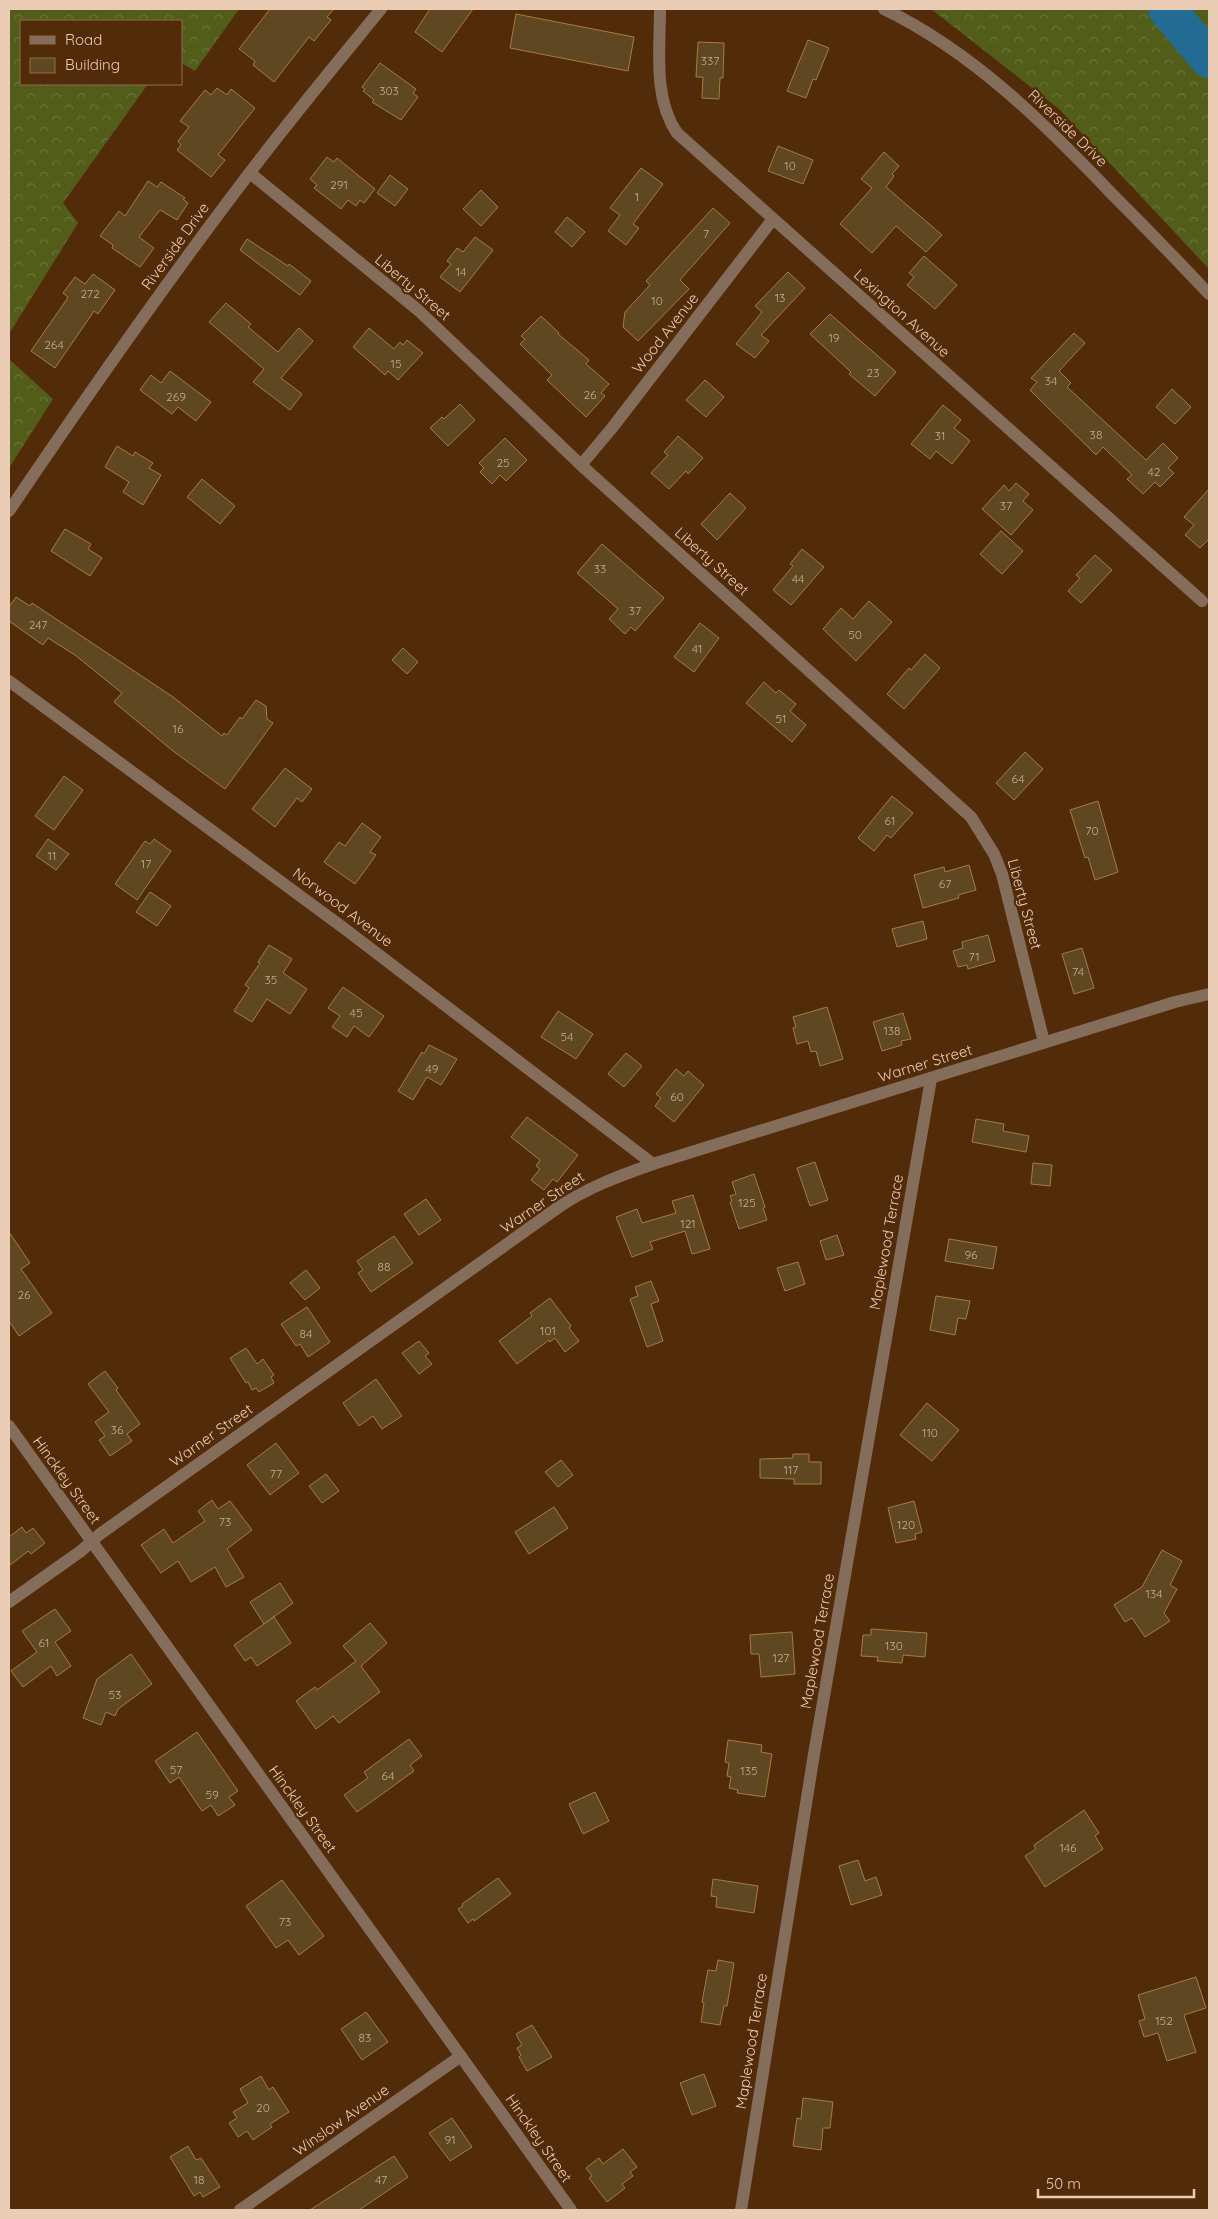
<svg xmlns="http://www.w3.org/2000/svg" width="1218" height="2219" font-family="Quicksand,sans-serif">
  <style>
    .forest { fill: url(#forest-crowns) }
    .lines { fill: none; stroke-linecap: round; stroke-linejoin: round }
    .river { stroke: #226b93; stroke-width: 38 }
    .building { fill: #5e4721; stroke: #a37e40 }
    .minor { stroke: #856d5b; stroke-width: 12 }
    .labels { text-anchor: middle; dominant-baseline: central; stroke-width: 4.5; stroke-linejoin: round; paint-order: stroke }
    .number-label { font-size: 12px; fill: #c8ab90 }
    .street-label { font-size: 15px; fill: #ebccb5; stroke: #522c08 }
  </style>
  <defs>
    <pattern id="forest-crowns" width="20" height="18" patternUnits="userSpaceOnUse" patternTransform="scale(1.25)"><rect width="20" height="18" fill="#525d1a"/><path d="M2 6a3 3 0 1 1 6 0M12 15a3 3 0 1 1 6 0" fill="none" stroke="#6b7339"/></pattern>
  </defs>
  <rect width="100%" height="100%" fill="#522c08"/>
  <g class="forest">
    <polygon points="9,9 239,9 195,71 181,63 181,21 21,21 21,84 148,84 63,203 78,223 9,334"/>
    <polygon points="931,9 1209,9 1209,269 1059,109"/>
    <polygon points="9,359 53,399 9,468"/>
  </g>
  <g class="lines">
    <polyline class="river" points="1167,9 1209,59"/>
  </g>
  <g class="building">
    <polygon points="270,9 334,9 327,17 331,20 314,41 309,37 274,82 253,65 255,61 239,49"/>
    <polygon points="430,9 473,9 442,52 415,32"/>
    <polygon points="516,14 634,37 628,71 510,48"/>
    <polygon points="808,40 829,48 816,80 813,79 806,98 787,91"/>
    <polygon points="698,42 724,43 723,78 720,78 719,99 702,98 703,77 696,77"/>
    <polygon points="380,63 416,89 413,93 418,97 401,120 372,102 374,100 363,91 365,89 362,87"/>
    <polygon points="217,88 227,95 231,89 255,108 218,155 225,160 211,177 177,150 181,145 178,141 189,127 180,121 205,90 211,95"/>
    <polygon points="778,146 813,160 803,184 768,171"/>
    <polygon points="884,152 899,166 892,174 894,176 886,187 942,235 926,252 896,226 872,253 840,224 872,188 861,179"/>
    <polygon points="327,157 334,162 337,158 375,189 364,203 360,200 356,206 348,200 341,209 314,188 317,185 310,179"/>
    <polygon points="641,168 663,184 633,224 639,228 626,245 608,231 620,215 610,208"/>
    <polygon points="390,175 408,189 395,206 377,193"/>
    <polygon points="148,181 157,187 161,182 185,198 183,199 188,203 177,220 160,210 139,237 154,248 140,267 112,248 113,245 100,236 119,211 125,216"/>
    <polygon points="481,190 498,207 481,226 463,209"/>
    <polygon points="713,208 730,223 680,280 689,289 638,341 623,327 625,312 650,285 646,281"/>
    <polygon points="567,217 585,232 572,247 555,232"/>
    <polygon points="475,237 493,250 460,292 440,277 451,264 447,261 457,248 463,252"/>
    <polygon points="247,239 288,266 289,264 311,281 300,295 240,250"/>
    <polygon points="924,256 957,285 935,309 907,285 914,277 909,273"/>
    <polygon points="788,272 805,288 761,335 769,341 755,358 736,344 762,312 755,306"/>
    <polygon points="93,274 115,290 98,314 94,311 55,368 31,351 67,299 68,297 63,293 75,277 85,284"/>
    <polygon points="226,303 251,324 248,327 278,352 299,328 313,341 281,378 302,394 290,410 253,382 264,369 209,322"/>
    <polygon points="830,314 896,372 875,396 849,374 851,372 810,334"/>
    <polygon points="541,316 559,333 558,334 589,360 586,364 609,384 601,393 605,396 586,417 547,380 552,375 520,344 525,339 521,336"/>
    <polygon points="369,328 394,349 400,342 403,345 407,340 423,353 398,380 388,371 385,375 353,347"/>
    <polygon points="1074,333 1085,343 1059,371 1071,383 1067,387 1146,460 1163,443 1178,458 1168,468 1174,473 1160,487 1155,482 1143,494 1127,479 1132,475 1103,447 1096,455 1030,390 1037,382 1031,378"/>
    <polygon points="170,371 211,402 196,421 178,407 172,414 140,390 151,375 161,383"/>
    <polygon points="705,380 724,397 706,417 686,400"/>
    <polygon points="1172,389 1191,407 1175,424 1156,407"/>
    <polygon points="460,404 475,420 448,446 430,428 442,417 444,419"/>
    <polygon points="943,405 961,420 954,428 970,441 952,464 936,451 930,459 911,444"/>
    <polygon points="678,436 703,458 688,474 686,471 669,489 651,473 668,455 664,452"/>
    <polygon points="505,438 527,460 506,481 500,475 492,484 480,472 484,468 479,463"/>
    <polygon points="117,446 133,456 135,452 153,463 149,468 161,475 143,505 123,492 129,482 105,467"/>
    <polygon points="202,479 235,506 220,524 187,497"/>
    <polygon points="1016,483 1029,494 1023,501 1033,510 1011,535 982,509 1004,485 1009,491"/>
    <polygon points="1209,489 1209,539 1200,548 1185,535 1194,525 1184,517"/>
    <polygon points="730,493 746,508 717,540 701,524"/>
    <polygon points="65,529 91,544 88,549 102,558 90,576 51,551"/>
    <polygon points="1001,531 1023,551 1002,574 980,554"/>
    <polygon points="602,544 664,598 635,631 631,627 625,634 609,619 618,609 577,573"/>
    <polygon points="802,549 824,567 791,605 773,590 793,566 790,564"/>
    <polygon points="1095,555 1112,570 1081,603 1068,591 1080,578 1076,575"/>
    <polygon points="16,597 30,606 32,603 173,697 222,736 224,733 227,735 240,717 242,719 256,700 266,706 267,719 273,723 225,789 173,751 114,702 122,693 75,655 48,638 43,645 9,621 9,607"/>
    <polygon points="869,601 892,622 856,661 823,629 841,608 853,619"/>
    <polygon points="700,623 719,638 694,672 674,657"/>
    <polygon points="403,648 418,662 407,674 392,660"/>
    <polygon points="925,654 940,668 904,709 887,694 909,668 911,670"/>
    <polygon points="764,682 776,693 779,690 796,704 790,711 806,725 792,742 746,703"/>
    <polygon points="1025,752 1043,769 1014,800 996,783"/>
    <polygon points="285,768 312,789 302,802 297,798 275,827 252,809"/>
    <polygon points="64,776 83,790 54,830 35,816"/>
    <polygon points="892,796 913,813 891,838 887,835 874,851 858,838"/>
    <polygon points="1098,801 1118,872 1095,880 1088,857 1085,858 1070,810"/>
    <polygon points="362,823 381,837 370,852 376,855 355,884 324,862 339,842 345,846"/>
    <polygon points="48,839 69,854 56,870 36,856"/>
    <polygon points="154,839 171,851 137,900 115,884 145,841 150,844"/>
    <polygon points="969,865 976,890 958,895 959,898 923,908 914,875 944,867 945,872"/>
    <polygon points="150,892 171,906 157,926 136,912"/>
    <polygon points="923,921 927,939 897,947 892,929"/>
    <polygon points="988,935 995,961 968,969 967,965 958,967 953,951 963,948 962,942"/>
    <polygon points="269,945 292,959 283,973 307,989 290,1014 267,999 252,1022 234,1011 249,988 245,985 260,963 258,962"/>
    <polygon points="1082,948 1094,988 1074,994 1062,954"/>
    <polygon points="343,987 384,1016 369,1037 354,1026 347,1037 332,1027 340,1016 328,1008"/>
    <polygon points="827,1007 843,1059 820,1066 816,1051 811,1052 808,1041 797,1044 793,1028 796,1027 793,1017"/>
    <polygon points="558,1011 593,1034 576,1059 541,1037"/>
    <polygon points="903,1013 911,1039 901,1041 902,1045 882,1051 873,1022"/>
    <polygon points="429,1045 457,1059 441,1085 427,1077 413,1100 398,1091 422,1052 424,1054"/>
    <polygon points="626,1053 642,1066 624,1087 608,1074"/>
    <polygon points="676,1069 684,1076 688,1071 704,1085 674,1122 655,1106 661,1098 656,1094"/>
    <polygon points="527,1117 578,1155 557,1182 553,1179 544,1190 531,1180 540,1169 536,1166 540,1160 511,1137"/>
    <polygon points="976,1119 1004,1124 1003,1131 1029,1136 1026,1152 972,1142"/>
    <polygon points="815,1162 828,1200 810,1206 797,1168"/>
    <polygon points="1033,1163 1052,1165 1050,1186 1031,1184"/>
    <polygon points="754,1174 765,1207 763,1208 767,1220 739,1229 730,1202 732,1201 730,1196 736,1194 732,1182"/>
    <polygon points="693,1195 710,1249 692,1254 685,1231 650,1242 653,1249 632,1257 616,1217 637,1209 642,1223 676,1213 672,1201"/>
    <polygon points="426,1199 441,1220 419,1235 404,1214"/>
    <polygon points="9,1232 30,1263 21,1269 52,1313 19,1336 9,1321"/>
    <polygon points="837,1235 844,1255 826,1260 820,1241"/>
    <polygon points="394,1236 413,1263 371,1292 358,1273 363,1270 357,1261"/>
    <polygon points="949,1239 997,1247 993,1269 945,1261"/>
    <polygon points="798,1262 805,1284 785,1291 777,1268"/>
    <polygon points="306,1270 320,1288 305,1300 290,1283"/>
    <polygon points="651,1281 659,1301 651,1304 663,1341 647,1347 630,1299 638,1296 635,1287"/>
    <polygon points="936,1296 970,1301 966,1319 958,1318 955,1335 930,1330"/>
    <polygon points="550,1298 571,1326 569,1328 579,1341 565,1352 555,1338 550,1342 549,1340 517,1364 499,1341 532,1316 530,1313"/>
    <polygon points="307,1307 330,1342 308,1357 300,1344 296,1346 281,1324"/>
    <polygon points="419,1341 429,1353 425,1356 432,1364 419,1374 402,1353"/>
    <polygon points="246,1348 257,1364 263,1359 274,1375 271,1377 274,1383 259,1392 256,1388 252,1390 248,1382 246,1383 230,1358"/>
    <polygon points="105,1371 118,1388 116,1390 140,1424 127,1434 132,1441 110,1456 99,1440 105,1436 95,1422 109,1412 88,1384"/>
    <polygon points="376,1379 402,1416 382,1429 373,1416 359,1426 343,1403"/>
    <polygon points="927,1403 959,1430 932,1461 900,1435"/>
    <polygon points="276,1443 299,1473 270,1495 247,1465"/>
    <polygon points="793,1454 809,1454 809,1462 821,1462 821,1484 794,1484 794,1479 760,1478 760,1459 793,1458"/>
    <polygon points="561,1460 573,1475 558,1487 545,1472"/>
    <polygon points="326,1474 339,1491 322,1503 309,1486"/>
    <polygon points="212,1500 218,1509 230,1501 252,1530 227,1549 244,1577 226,1587 215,1567 191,1582 178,1561 161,1573 141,1545 164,1529 173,1543 205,1521 198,1511"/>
    <polygon points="914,1501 922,1532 915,1534 916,1539 896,1543 888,1508"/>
    <polygon points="554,1507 568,1528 529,1554 515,1532"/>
    <polygon points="22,1527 26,1533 33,1528 45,1543 31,1554 28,1551 9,1566 9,1537"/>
    <polygon points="1162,1550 1182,1561 1170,1585 1177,1589 1164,1613 1170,1621 1145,1637 1132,1618 1125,1622 1114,1605 1142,1587"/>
    <polygon points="280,1583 293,1603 264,1624 250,1602"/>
    <polygon points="55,1609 71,1631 55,1642 71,1666 57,1676 51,1666 23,1687 11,1671 37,1652 22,1631"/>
    <polygon points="274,1617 291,1643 257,1666 251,1657 245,1661 234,1645"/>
    <polygon points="370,1623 387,1643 361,1666 380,1692 339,1723 333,1716 316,1729 296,1701 315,1687 317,1690 356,1661 343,1646"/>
    <polygon points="871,1629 927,1633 925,1657 903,1655 902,1663 877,1661 878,1657 861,1656 863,1635 871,1635"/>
    <polygon points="792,1632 795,1674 761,1677 759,1654 751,1654 750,1635"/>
    <polygon points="131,1654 152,1684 118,1709 115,1716 106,1712 101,1725 83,1718 97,1679"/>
    <polygon points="197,1732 238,1791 229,1797 235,1805 218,1816 211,1805 202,1811 179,1777 170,1783 155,1761"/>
    <polygon points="409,1739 422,1756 410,1765 414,1771 357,1812 344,1795 368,1778 364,1772"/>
    <polygon points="728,1740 762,1745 761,1752 772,1754 765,1797 737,1793 738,1790 729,1788 731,1777 727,1776 729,1763 725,1762"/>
    <polygon points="595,1792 609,1821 583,1834 569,1804"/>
    <polygon points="1084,1810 1099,1833 1095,1836 1103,1849 1045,1887 1025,1856 1036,1849 1034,1845"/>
    <polygon points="858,1860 865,1881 876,1877 882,1895 851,1905 839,1866"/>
    <polygon points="498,1878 511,1894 474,1921 473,1919 468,1923 458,1909 463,1906 462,1904"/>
    <polygon points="713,1879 758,1886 754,1913 716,1907 717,1897 711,1896"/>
    <polygon points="282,1880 324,1936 299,1955 288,1940 276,1948 246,1906"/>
    <polygon points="718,1960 734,1963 727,2006 724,2006 720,2025 701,2022 704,2003 702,2002 708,1970 716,1971"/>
    <polygon points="1196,1977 1206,2008 1184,2015 1196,2052 1167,2061 1158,2033 1144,2037 1139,2021 1145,2019 1138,1995"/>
    <polygon points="366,2012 388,2042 362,2060 341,2029"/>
    <polygon points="532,2025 552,2057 527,2071 519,2057 521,2055 517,2048 522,2045 516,2034"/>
    <polygon points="704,2074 716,2106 692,2115 680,2083"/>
    <polygon points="261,2076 269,2090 273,2087 289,2112 270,2124 272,2127 253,2140 247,2131 238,2137 229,2123 237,2118 233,2112 248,2103 240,2089"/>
    <polygon points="803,2098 833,2102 830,2128 823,2128 821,2150 793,2146 797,2118 801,2119"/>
    <polygon points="452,2118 472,2147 450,2161 429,2133"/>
    <polygon points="188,2146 196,2160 201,2158 220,2187 203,2197 200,2192 194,2196 170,2157"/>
    <polygon points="623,2149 637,2167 630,2172 633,2176 622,2184 625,2188 607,2202 589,2178 592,2176 586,2168 599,2158 603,2164"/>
    <polygon points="394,2156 408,2177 359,2210 310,2210"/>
  </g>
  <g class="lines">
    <g class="minor">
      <path d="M 660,9 C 660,50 653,98 677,133 L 1202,601"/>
      <path d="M 884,9 C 973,52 1044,123 1111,193 C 1144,226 1177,260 1209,294"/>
      <polyline points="250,173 418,310 581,465 971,817 994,854 1002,874 1044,1042"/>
      <polyline points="581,465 612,428 773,219"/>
      <path d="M 9,511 C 86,397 165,284 248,175 C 291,118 336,64 381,9"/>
      <polyline points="9,681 345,929 653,1164"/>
      <polyline points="9,1426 571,2210"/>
      <path d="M 9,1602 L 81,1551 L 100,1534 L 556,1209 C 586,1188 619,1176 653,1164 L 1175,1002 L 1209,994"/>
      <polyline points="240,2210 461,2056"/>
      <polyline points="741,2210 814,1754 931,1079"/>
    </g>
  </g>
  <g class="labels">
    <g class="number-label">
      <text x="710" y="60">337</text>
      <text x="389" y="90">303</text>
      <text x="790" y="165">10</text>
      <text x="339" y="184">291</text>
      <text x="637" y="196">1</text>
      <text x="706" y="233">7</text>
      <text x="461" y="271">14</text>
      <text x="90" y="293">272</text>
      <text x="780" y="297">13</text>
      <text x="657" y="300">10</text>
      <text x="834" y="337">19</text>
      <text x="54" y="344">264</text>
      <text x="396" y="363">15</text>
      <text x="873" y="372">23</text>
      <text x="1051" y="380">34</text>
      <text x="590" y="394">26</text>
      <text x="176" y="396">269</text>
      <text x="1096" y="434">38</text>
      <text x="940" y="435">31</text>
      <text x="503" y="462">25</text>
      <text x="1154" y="471">42</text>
      <text x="1006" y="505">37</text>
      <text x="600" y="568">33</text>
      <text x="798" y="578">44</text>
      <text x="635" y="610">37</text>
      <text x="38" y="624">247</text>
      <text x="855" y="634">50</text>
      <text x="697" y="648">41</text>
      <text x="781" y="718">51</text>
      <text x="178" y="728">16</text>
      <text x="1018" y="778">64</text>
      <text x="890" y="820">61</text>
      <text x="1092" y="830">70</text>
      <text x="52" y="855">11</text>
      <text x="146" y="863">17</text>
      <text x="945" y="883">67</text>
      <text x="974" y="956">71</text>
      <text x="1078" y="971">74</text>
      <text x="271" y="979">35</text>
      <text x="356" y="1012">45</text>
      <text x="892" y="1030">138</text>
      <text x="567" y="1036">54</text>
      <text x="432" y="1068">49</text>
      <text x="677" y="1096">60</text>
      <text x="747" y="1202">125</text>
      <text x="688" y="1223">121</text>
      <text x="971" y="1254">96</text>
      <text x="384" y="1266">88</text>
      <text x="24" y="1294">26</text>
      <text x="548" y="1330">101</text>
      <text x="306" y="1333">84</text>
      <text x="117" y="1429">36</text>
      <text x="930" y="1432">110</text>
      <text x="791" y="1469">117</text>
      <text x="276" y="1473">77</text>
      <text x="225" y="1521">73</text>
      <text x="906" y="1524">120</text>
      <text x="1154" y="1593">134</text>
      <text x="44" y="1642">61</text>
      <text x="894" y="1645">130</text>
      <text x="781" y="1657">127</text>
      <text x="115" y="1694">53</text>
      <text x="176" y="1769">57</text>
      <text x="749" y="1770">135</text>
      <text x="388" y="1775">64</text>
      <text x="212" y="1794">59</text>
      <text x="1068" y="1847">146</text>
      <text x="285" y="1921">73</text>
      <text x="1164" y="2020">152</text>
      <text x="365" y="2037">83</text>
      <text x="263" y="2107">20</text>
      <text x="450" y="2139">91</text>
      <text x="199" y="2179">18</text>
      <text x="381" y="2179">47</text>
    </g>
    <g class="street-label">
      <text transform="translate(1068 128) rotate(44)">Riverside Drive</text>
      <text transform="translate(175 246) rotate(-54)">Riverside Drive</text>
      <text transform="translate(413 287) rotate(40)">Liberty Street</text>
      <text transform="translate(902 313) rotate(42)">Lexington Avenue</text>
      <text transform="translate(665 333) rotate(-52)">Wood Avenue</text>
      <text transform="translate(712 561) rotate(42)">Liberty Street</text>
      <text transform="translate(1025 904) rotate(75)">Liberty Street</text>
      <text transform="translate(343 907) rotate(37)">Norwood Avenue</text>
      <text transform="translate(925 1063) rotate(-17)">Warner Street</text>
      <text transform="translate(542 1202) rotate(-34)">Warner Street</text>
      <text transform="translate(886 1242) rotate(-80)">Maplewood Terrace</text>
      <text transform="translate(211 1435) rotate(-35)">Warner Street</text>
      <text transform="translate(67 1480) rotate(54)">Hinckley Street</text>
      <text transform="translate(817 1641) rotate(-80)">Maplewood Terrace</text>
      <text transform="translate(303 1809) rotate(54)">Hinckley Street</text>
      <text transform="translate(751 2041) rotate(-81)">Maplewood Terrace</text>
      <text transform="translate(341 2120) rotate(-35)">Winslow Avenue</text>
      <text transform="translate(539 2138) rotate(55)">Hinckley Street</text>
    </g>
  </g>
  <rect width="1218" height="2219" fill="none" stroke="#ebccb5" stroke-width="20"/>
  <rect x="20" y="20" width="162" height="65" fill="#522c08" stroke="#8f6c4d"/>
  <rect x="30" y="36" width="25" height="8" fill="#856d5b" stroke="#8f6c4d"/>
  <text x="65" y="45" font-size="15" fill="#ebccb5">Road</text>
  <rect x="30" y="58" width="25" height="15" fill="#5e4721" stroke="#8f6c4d"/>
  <text x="65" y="70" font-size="15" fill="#ebccb5">Building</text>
  <path d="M1038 2189v8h156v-8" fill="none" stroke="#ebccb5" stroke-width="2.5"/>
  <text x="1046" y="2189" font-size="15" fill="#ebccb5" stroke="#522c08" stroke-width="4" paint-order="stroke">50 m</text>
</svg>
